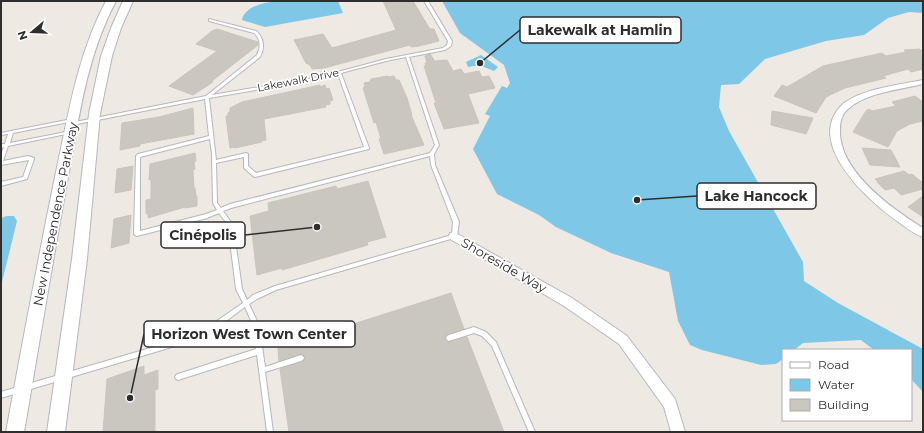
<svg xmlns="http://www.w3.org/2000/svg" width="924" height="433" font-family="Montserrat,sans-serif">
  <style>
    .water { fill: #7ec7e7 }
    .building { fill: #cac7c0; stroke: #cac5bb }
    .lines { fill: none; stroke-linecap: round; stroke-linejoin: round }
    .lane-casing { stroke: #b5b7c0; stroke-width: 2 }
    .street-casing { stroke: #b5b7c0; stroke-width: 2 }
    .secondary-casing { stroke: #b5b7c0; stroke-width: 2 }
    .lane { fill: #fff; fill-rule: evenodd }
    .street { fill: #fff; fill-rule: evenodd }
    .secondary { fill: #fff; fill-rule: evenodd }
    .labels { text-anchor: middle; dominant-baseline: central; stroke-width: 3.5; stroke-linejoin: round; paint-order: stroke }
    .far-street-label { font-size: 11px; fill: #2e2e2e; stroke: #fff }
    .street-label { font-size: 13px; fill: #2e2e2e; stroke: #fff }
    .leader { fill: none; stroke: #2e2e2e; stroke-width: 1.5 }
    .callout-dot { fill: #2e2e2e; stroke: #fff; stroke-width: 1.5 }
    .callout { fill: #fff; stroke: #2e2e2e; stroke-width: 1.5 }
    .callout-label { font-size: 14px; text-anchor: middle; font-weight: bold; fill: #2e2e2e }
  </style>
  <rect width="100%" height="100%" fill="#eee9e2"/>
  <g class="water">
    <path d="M 276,1 L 338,1 L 343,13 L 265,27 L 242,20 C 245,6 264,3 276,1 Z"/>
    <polygon points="442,1 923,1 923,13 909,12 888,18 864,35 826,41 765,59 739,84 721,85 719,107 729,131 803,262 804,281 838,303 923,349 923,392 911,379 911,350 874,350 861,340 803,343 794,350 783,350 783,359 776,364 761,365 702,350 690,345 678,321 669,272 611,253 556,227 539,215 497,194 473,149 490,116 485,114 502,86 507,88 510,83 504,65 460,33"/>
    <polygon points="481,55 498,67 494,71 479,65 468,67 466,62"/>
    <polygon points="7,216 14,216 17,221 1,286 1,218"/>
  </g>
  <g class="building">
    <polygon points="383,1 413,1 428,26 430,29 434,29 439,41 419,46 411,47 410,45 324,68 312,69 310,65 306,63 294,40 323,34 332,48 396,30"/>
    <polygon points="217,29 258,42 258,45 212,81 213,82 193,95 169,86 217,51 196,44 212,31"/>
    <polygon points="920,49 923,52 923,69 911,72 908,69 883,76 886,78 845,88 826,97 816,113 774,96 782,85 787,87 823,66 882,53 886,56 906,52 904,50"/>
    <polygon points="430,54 435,61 447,60 453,71 461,69 464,74 479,71 482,77 489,76 495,88 468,94 479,123 444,129 434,103 436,103 424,66 426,66 425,63 427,63 425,56"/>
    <polygon points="388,76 389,77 394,76 396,80 399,80 407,98 412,115 411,115 424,145 384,154 379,139 381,139 376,122 374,123 363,88 365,86 364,83 370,82 371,79"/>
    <polygon points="320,85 320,87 325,85 326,89 329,88 333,100 330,101 330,104 325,105 326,107 264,119 266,140 261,141 262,142 235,148 235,147 230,148 226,116 228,116 228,113 230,112 230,108 242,102"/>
    <polygon points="915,96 923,102 923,121 910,124 897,131 888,147 853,132 866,111 869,109 872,111 896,106 892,102"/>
    <polygon points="193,108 194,134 140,144 140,146 120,150 122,123 159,117"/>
    <polygon points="772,111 813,118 806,134 771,125"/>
    <polygon points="862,148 891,150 900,167 870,165"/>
    <polygon points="195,153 196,161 194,162 195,169 193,170 194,188 195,188 196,196 197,196 197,206 185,208 185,207 148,218 148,213 146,214 146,200 151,199 151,179 149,180 150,164"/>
    <polygon points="133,166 131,190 115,193 117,169"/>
    <polygon points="904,171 909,175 912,174 923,183 923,189 901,195 894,188 885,190 877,182 878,182 875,179"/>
    <polygon points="368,181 386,237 367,242 368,245 282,270 282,268 257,275 250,216 269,211 268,203 336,186 337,189"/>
    <polygon points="923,196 923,217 908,207"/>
    <polygon points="131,215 129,243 111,248 114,219"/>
    <polygon points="451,293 464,329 446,335 445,339 449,342 467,337 504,432 289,432 280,369 302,362 305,357 301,354 279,361 278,348"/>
    <polygon points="144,366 144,375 158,370 158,389 155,390 155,432 103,432 107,379"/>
  </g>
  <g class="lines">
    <defs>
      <g id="lane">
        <path d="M 424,1 L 428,1 L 452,41 L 451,46 L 445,50 L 409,57 L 439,145 L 434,154 L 435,165 L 459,222 L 457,236 L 456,237 L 454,238 L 276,290 L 257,299 L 249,304 L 259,325 L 265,367 L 301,355 L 303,356 L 304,358 L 303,360 L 301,361 L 265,372 L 273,432 L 267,432 L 257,355 L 178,380 L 176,379 L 175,377 L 176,375 L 178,374 L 256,349 L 253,325 L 245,307 L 215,329 L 192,341 L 1,398 L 1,392 L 191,336 L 211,325 L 243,303 L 236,289 L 228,225 L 219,213 L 207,218 L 137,236 L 135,235 L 134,234 L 136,156 L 138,154 L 209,136 L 205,99 L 72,125 L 70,125 L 70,123 L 206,96 L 257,55 C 261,47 261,39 254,33 L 209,21 L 209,19 L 256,31 C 264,38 265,48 260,57 L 212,95 L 319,77 L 386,59 L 443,48 L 447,45 L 448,41 ZM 406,57 L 435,145 L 430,153 L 230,204 L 221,208 L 217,203 L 216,163 L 244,157 L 244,168 L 253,176 L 255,177 L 369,149 L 369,148 L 341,73 L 386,61 ZM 338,74 L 364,147 L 256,173 L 248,166 L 248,154 L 246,153 L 216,160 L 209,98 L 319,79 ZM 210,139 L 212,154 L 213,203 L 217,210 L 206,214 L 140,231 L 140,157 ZM 430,156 L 431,165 L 453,222 L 452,235 L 275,286 L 253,295 L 247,300 L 242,289 L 233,225 L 223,211 L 231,208 Z"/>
        <polygon points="72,119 74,120 74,121 13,133 10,143 71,131 73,132 71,133 8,146 3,161 28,156 34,158 34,159 27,179 1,186 1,182 23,177 29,160 1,165 1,154 4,147 1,148 1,144 5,144 8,134 1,135 1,133"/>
        <polygon points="474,327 486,332 496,342 535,432 529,432 492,346 482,336 474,333 449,341 447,340 446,338 447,336 449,335"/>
      </g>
      <g id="street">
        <path d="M 923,80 L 923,84 C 899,90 867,92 848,109 C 842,114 840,121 840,129 C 838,171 891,208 923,228 L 923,237 C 914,234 905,227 897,221 C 869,201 806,145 840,107 C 856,89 900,85 923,80 Z"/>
        <polygon points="454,232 572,298 627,336 675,399 685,432 671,432 664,407 619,344 564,306 450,239 449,236 450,233"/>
      </g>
      <g id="secondary">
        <path d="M 106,1 L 116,1 C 87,56 80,112 69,172 C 53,259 39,345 24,432 L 6,432 C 22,345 38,259 56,172 C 69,112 77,56 106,1 Z"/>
        <polygon points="123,1 133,1 121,28 112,56 100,114 87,259 65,432 47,432 72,259 89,114 101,56 111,28"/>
      </g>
    </defs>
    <use href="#lane" class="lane-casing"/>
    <use href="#street" class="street-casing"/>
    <use href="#secondary" class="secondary-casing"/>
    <use href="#lane" class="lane"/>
    <use href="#street" class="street"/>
    <use href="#secondary" class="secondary"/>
  </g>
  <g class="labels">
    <g class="far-street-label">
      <text transform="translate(298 80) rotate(-11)">Lakewalk Drive</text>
    </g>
    <g class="street-label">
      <text transform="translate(55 214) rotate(-79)">New Independence Parkway</text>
      <text transform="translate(504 265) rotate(30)">Shoreside Way</text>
    </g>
  </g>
  <path class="leader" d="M480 63L520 30M637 200L697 196M317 227L245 235M130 398L144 334"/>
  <g class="callout-dot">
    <circle cx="480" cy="63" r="4"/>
    <circle cx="637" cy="200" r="4"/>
    <circle cx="317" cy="227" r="4"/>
    <circle cx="130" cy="398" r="4"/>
  </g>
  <g class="callout">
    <rect x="520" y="17" width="161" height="26" rx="4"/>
    <rect x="697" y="183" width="119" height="26" rx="4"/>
    <rect x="161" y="222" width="84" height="26" rx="4"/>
    <rect x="144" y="321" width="211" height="26" rx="4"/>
  </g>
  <g class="callout-label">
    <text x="600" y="35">Lakewalk at Hamlin</text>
    <text x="756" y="201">Lake Hancock</text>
    <text x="203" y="240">Cinépolis</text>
    <text x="249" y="339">Horizon West Town Center</text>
  </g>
  <rect width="924" height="433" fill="none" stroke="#2e2e2e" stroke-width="4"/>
  <rect x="782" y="349" width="130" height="72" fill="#ffffff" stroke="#ababab"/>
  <rect x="790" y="362" width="20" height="6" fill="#ffffff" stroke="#ababab"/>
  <text x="818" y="369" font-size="12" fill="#2e2e2e">Road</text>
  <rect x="790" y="379" width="20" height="12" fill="#7ec7e7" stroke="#ababab"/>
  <text x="818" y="389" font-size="12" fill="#2e2e2e">Water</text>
  <rect x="790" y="399" width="20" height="12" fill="#cac7c0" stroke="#ababab"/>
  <text x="818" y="409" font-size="12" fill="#2e2e2e">Building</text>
  <g transform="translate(32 32) rotate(251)" stroke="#ffffff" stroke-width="3" paint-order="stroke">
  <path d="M0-3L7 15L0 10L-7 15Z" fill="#2e2e2e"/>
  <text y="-6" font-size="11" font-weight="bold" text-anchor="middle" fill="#2e2e2e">N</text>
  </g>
</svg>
